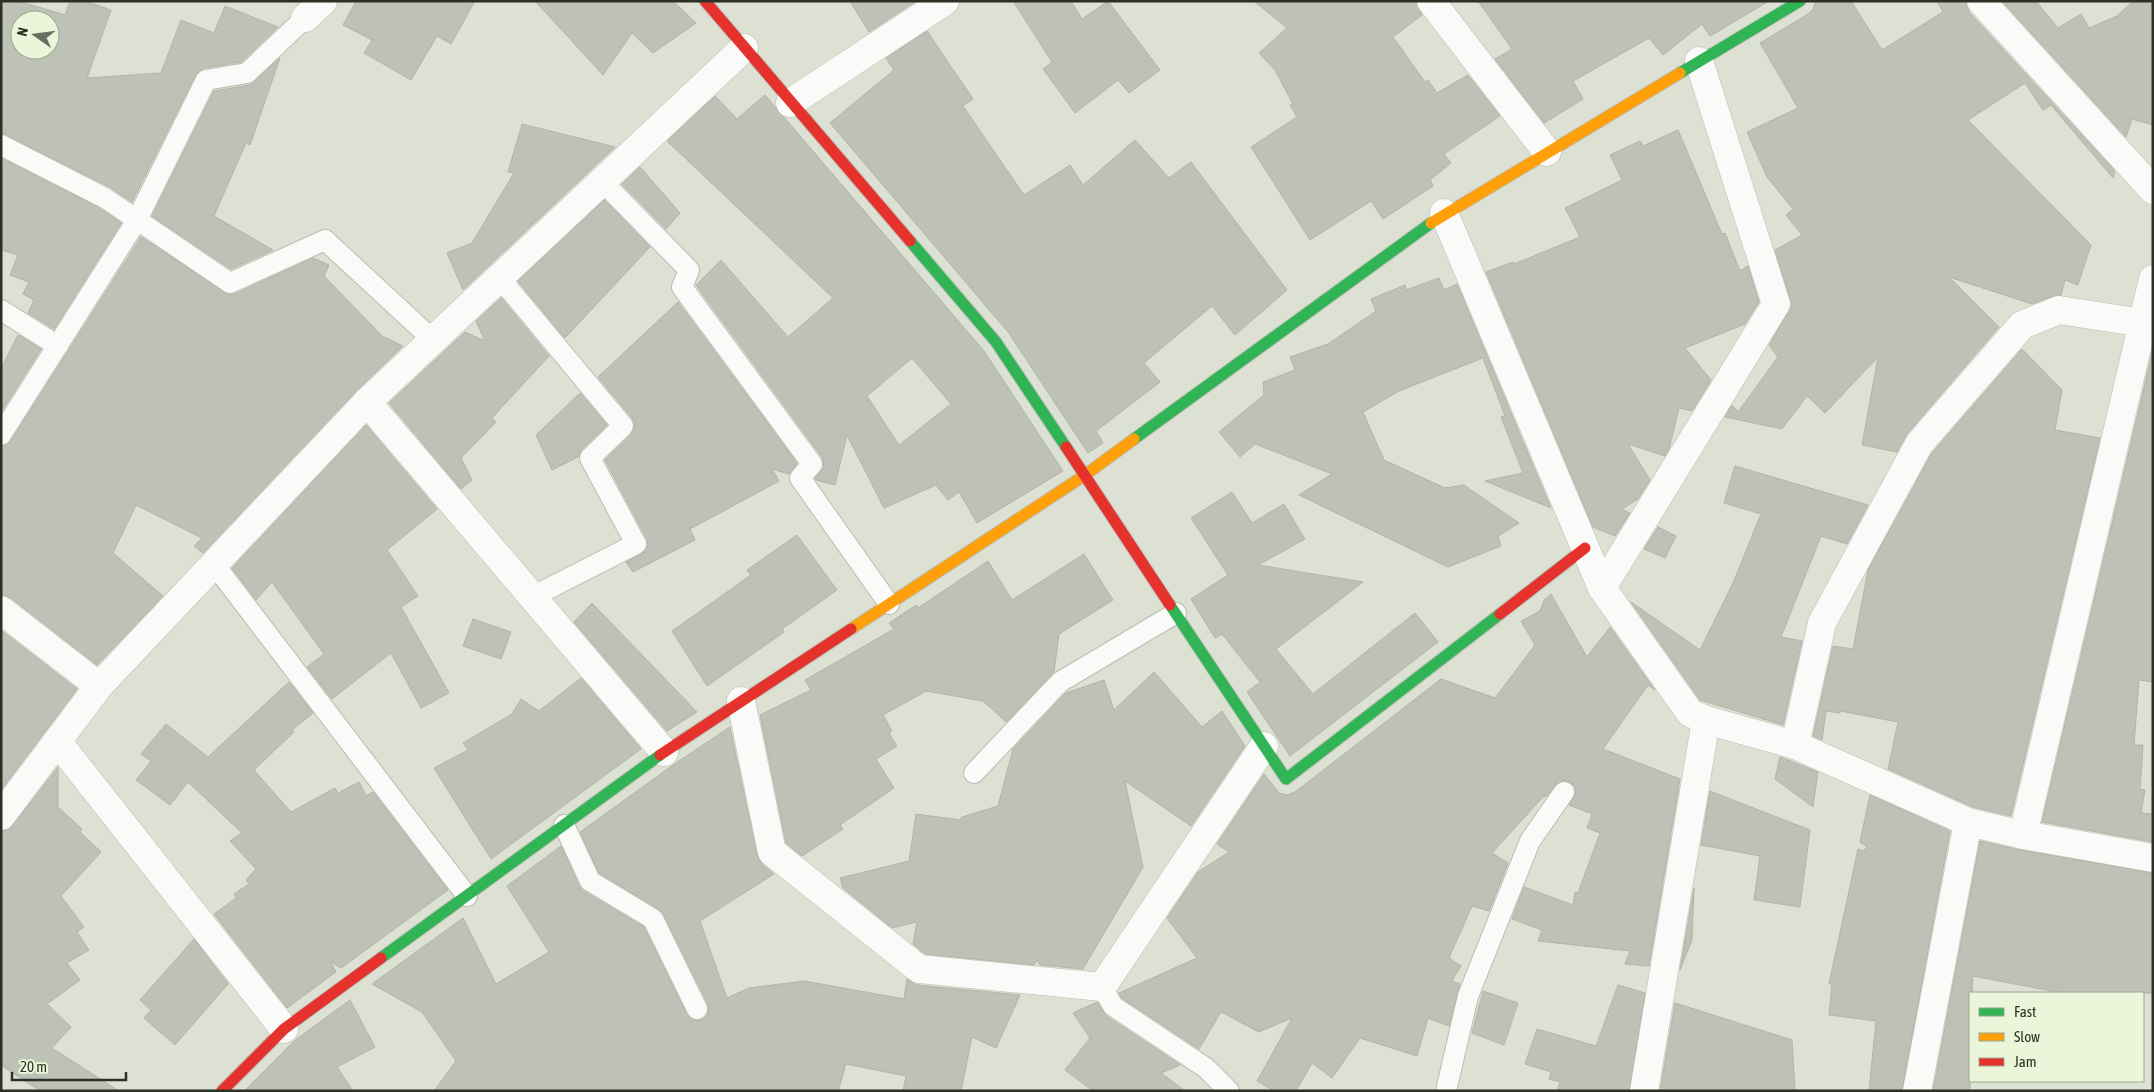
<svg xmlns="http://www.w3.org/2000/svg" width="2154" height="1092" font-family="'Asap Condensed',sans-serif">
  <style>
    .building { fill: #bec2b6; stroke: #b1b4a9; fill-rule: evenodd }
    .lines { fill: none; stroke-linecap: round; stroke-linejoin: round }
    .lane-casing { stroke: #babeb2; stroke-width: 22 }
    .street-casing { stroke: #babeb2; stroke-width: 29 }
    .fast-casing { stroke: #babeb2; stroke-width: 13 }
    .slow-casing { stroke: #babeb2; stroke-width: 13 }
    .jam-casing { stroke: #babeb2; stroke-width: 13 }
    .lane { stroke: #fafaf8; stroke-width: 20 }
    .street { stroke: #fafaf8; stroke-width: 28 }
    .fast { stroke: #30b455; stroke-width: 11 }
    .slow { stroke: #ff9f0a; stroke-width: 11 }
    .jam { stroke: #e5322d; stroke-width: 11 }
  </style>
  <rect width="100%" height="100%" fill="#dce1d3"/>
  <g class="building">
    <path d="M 1,1 L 18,1 L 65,15 L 70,1 L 85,1 L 111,10 L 87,78 L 161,73 L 181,20 L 214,33 L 225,6 L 278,27 L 241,62 L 204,68 L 196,74 L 132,202 L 110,187 L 1,133 ZM 20,20 L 50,20 L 50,50 L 20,50 Z"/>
    <polygon points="356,1 475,1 451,44 437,36 411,80 364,53 372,40 343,25"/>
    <polygon points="535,1 673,1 696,23 653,53 632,33 603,75"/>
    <polygon points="850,1 916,1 869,32"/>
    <polygon points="1013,1 1071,1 1082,19 1108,1 1160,70 1129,93 1118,80 1075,113 1043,69 1052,62"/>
    <polygon points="1254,1 1416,1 1422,15 1393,37 1425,82 1428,80 1437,93 1468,75 1500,116 1444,154 1451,163 1430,180 1433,186 1383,219 1371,201 1310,240 1251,147 1297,117 1290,105 1293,104 1275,70 1259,53 1287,28"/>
    <polygon points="1478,1 1769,1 1710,36 1702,24 1663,55 1649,38 1573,81 1583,99 1544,123 1495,59 1512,49"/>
    <polygon points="1816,1 1851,1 1882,50 1943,12 1937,1 1966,1 1969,12 2115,171 2113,178 2051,105 2043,110 2025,83 1968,120 2091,245 2078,285 2065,280 2061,295 2053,296 2032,304 1949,277 1999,327 1907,434 1897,452 1862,445 1878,357 1825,413 1807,396 1782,429 1725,417 1732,405 1738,412 1778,357 1769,345 1792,305 1775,250 1802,235 1786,215 1793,209 1767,177 1747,132 1798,108 1760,43 1808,14 1813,9"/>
    <polygon points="2002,1 2036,1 2058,28 2081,14 2089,28 2117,16 2133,1 2153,1 2153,125 2132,119 2126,137"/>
    <polygon points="927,31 973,99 963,106 1024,195 1070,165 1083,185 1135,140 1169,178 1191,162 1287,290 1235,335 1212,306 1144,363 1160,382 1096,431 1103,443 1088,453 1008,332 830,123 894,70 886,58"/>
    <polygon points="280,58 250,145 246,143 214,216 273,250 231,269 152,216 214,91 250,85"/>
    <path d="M 765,95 L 984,351 L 1063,471 L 977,523 L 959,492 L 948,500 L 936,485 L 884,508 L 847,435 L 835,485 L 816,480 L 815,479 L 824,467 L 822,457 L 696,285 L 721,260 L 788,337 L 833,298 L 667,141 L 715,96 L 737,119 ZM 912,358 L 951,404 L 899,445 L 867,396 Z"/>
    <polygon points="522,124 615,147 463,290 447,253 472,243 514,173 508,172"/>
    <polygon points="1678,130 1722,234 1725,233 1740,271 1748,266 1759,302 1745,324 1685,348 1711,380 1692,411 1679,408 1669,449 1665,456 1628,444 1650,480 1638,499 1622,509 1630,513 1615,536 1593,527 1486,272 1513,262 1514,264 1580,237 1565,208 1622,180 1610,155 1640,141 1643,146"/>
    <polygon points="1,158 99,208 121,223 54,329 28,313 34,300 23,294 29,282 10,275 18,255 1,250"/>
    <polygon points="640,167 680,213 666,229 622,184"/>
    <polygon points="604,200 650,247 565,338 518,281"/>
    <polygon points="141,237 229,295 235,294 313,258 329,265 324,276 382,336 403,346 356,391 203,553 194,546 202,538 136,505 113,553 163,596 97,665 11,598 1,595 1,447 11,441"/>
    <polygon points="1439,278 1444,290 1457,284 1551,508 1485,481 1523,473 1501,417 1505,416 1483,358 1399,391 1363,412 1384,460 1445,488 1464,485 1519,523 1498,536 1501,546 1448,567 1299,495 1332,474 1255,444 1240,457 1219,432 1264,395 1263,382 1295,370 1290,357 1328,344 1376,311 1371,299 1405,285 1406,290"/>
    <polygon points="501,298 549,356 492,418 496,422 461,458 472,480 461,489 389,403 465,332 485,341 476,321"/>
    <polygon points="678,302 797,463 789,474 772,469 779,481 690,529 695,540 633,572 626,562 646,551 648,545 647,539 605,460 631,435 635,424 632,418 598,377"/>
    <polygon points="18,335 41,349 1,412 1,369"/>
    <polygon points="2022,349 2062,390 2055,430 2100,438 2011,816 1973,807 1888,769 1898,722 1840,711 1840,713 1826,711 1822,740 1813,736 1833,646 1853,649 1868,570 1932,453"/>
    <polygon points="2153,349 2153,682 2139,680 2134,745 2143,745 2140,789 2145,790 2141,813 2153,814 2153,842 2042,822"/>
    <polygon points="580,393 607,425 582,449 578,457 552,470 536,435"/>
    <polygon points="366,425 437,509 387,550 418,596 401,607 449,693 421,708 391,653 332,699 307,667 324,654 272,582 256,600 232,568"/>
    <polygon points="1735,466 1868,505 1847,544 1821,536 1781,637 1802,641 1783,725 1700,700 1631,602 1700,650 1733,583 1761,514 1724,503"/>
    <polygon points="1232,492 1252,523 1284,504 1305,539 1258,565 1363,582 1276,649 1313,694 1415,613 1438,642 1290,756 1247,692 1260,682 1222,634 1215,638 1191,599 1228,575 1191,518"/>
    <polygon points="1658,527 1676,536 1665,558 1644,549"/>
    <polygon points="797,535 837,590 782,629 784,632 707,686 672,631 751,575 747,570"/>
    <polygon points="1084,554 1113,600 1059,634 1054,672 1006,722 983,701 926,691 883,715 892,731 889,733 897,746 876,759 894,788 840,825 843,829 802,856 786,843 760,715 811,690 805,680 894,629 889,623 916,605 918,608 988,561 1012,600"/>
    <polygon points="1551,594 1587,657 1610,627 1655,690 1648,685 1603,749 1680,779 1649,966 1625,964 1630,951 1538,941 1542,930 1512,919 1524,887 1573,905 1575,892 1578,893 1600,833 1587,828 1592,814 1569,805 1576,793 1575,787 1571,783 1564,780 1555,785 1546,797 1544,796 1492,853 1508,863 1489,911 1472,906 1449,958 1461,966 1452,981 1460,984 1449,1026 1428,1018 1417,1056 1360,1038 1332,1078 1312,1063 1296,1091 1274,1091 1257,1081 1292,1018 1259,1032 1221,1012 1199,1049 1122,998 1119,993 1197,958 1167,918 1198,872 1229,852 1217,844 1264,774 1279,793 1287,795 1295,792 1441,679 1495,698 1535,645 1521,621 1540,611 1544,600"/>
    <polygon points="592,603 697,712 667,731 574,622"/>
    <polygon points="473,619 511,632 501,659 463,646"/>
    <polygon points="1,630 77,689 1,790"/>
    <polygon points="1154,672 1202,727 1222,711 1245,746 1191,826 1125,781 1143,867 1083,969 1040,965 1037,960 1034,965 925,954 913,944 917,922 892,928 843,888 840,878 909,861 916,814 960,820 962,817 998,806 1013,749 1066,693 1104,680 1114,710"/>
    <polygon points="581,678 641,749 491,859 434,768 468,750 463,743 512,714 521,699 539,711"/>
    <polygon points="289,682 313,713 292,730 294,732 254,770 291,812 335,788 338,793 359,782 366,796 373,792 448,890 341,968 331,962 336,972 287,1008 214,914 236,898 234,894 249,884 246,880 256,869 230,841 242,833 188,782 170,805 136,780 151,761 141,754 166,724 208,757"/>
    <polygon points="730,727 757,855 762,864 774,874 700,921 727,998 749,988 804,981 904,999 907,979 917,985 1020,995 996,1048 972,1037 961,1091 903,1091 906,1076 846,1064 838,1091 434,1091 456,1061 422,1012 372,984 463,918 496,984 549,952 507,886 561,846 579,886 583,891 644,927 687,1015 696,1021 702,1020 707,1016 709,1010 708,1004 663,913 659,909 599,873 580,832 673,765"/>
    <polygon points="1780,757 1818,772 1813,807 1775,779"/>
    <polygon points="58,767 58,807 82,829 80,832 101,852 61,896 84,927 77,932 89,950 67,963 80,980 47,1004 71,1027 52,1048 119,1091 40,1091 1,1065 1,831 8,830 13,825"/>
    <polygon points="1710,791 1810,830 1800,907 1754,900 1760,856 1701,845"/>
    <polygon points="1870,795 1950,831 1902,1091 1869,1091 1876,1021 1829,1015 1832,984 1829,984 1858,849 1864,851 1867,847 1860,842"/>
    <polygon points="1980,841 2020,850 2153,873 2153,993 2062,993 1973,976 1972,993 1970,993 1970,1091 1933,1091"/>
    <polygon points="1694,888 1692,940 1680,970"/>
    <polygon points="194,939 228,984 175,1045 144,1018 151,1010 140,1000"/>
    <polygon points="1618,985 1645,993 1629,1091 1557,1091 1560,1082 1549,1079 1551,1072 1525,1064 1537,1029 1596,1046"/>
    <polygon points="1483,991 1518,1003 1504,1045 1472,1033"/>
    <polygon points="350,1000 375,1047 337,1067 353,1091 244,1091 294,1041"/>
    <polygon points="1097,1002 1106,1016 1180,1065 1161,1073 1185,1091 1093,1091 1065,1070 1090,1038 1073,1013"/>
    <polygon points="1675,1003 1792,1040 1795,1091 1660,1091"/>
  </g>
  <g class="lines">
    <defs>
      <g id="lane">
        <polyline points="1,145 105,198 230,283 325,240 433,340"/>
        <polyline points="602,181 689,270 682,287 812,464 800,478 889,604"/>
        <polyline points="500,278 623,426 590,458 636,544 532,597"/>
        <polyline points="1,310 58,346"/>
        <polyline points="1,435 137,220 206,80 247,73 305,18"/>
        <polyline points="214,564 467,896"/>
        <polyline points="974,773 1060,682 1176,613"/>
        <polyline points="564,825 590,881 653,919 697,1009"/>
        <polyline points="1102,987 1113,1006 1206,1068 1229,1091"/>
        <polyline points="1446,1091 1468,996 1530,841 1564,792"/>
      </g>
      <g id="street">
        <polyline points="1431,1 1547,152"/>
        <polyline points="1981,1 2153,190"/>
        <polyline points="305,18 323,1"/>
        <polyline points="790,103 945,1"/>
        <polyline points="1444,213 1602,588 1690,713 1706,720 1795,745 1968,822 2023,835 2153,858"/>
        <polyline points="367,402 664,752"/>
        <polyline points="1602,588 1776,304 1699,61"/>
        <polyline points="1,610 99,686"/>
        <polyline points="741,701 772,852 919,969 1102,987 1264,746"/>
        <polyline points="57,741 284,1029"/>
        <polyline points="1795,745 1822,623 1919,444 2022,325 2059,310 2143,323"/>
        <polyline points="1,816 99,686 367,402 744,48"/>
        <polyline points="2023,835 2153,279"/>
        <polyline points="1644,1091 1706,720"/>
        <polyline points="1917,1091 1968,822"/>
      </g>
      <g id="fast">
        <polyline points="1680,73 1800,1"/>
        <polyline points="910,241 996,342 1066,447"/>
        <polyline points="1134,439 1431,223"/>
        <polyline points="1170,605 1286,779 1500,614"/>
        <polyline points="381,958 660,755"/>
      </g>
      <g id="slow">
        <polyline points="1431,223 1680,73"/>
        <polyline points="851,629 1085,475 1134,439"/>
      </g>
      <g id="jam">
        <polyline points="705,1 910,241"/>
        <polyline points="1066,447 1170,605"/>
        <polyline points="1500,614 1585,548"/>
        <polyline points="660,755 851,629"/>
        <polyline points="222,1091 284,1029 381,958"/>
      </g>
    </defs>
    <use href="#lane" class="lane-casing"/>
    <use href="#street" class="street-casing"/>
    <use href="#fast" class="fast-casing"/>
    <use href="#slow" class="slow-casing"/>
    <use href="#jam" class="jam-casing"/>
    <use href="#lane" class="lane"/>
    <use href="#street" class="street"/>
    <use href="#fast" class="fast"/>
    <use href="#slow" class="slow"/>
    <use href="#jam" class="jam"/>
  </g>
  <rect width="2154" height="1092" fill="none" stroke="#2c3025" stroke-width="5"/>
  <rect x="1969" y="992" width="175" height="90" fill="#ebf5da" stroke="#9fa692"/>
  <rect x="1979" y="1008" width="25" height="8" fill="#30b455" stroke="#9fa692"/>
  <text x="2014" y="1017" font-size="15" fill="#2c3025">Fast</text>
  <rect x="1979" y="1033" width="25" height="8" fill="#ff9f0a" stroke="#9fa692"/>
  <text x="2014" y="1042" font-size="15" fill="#2c3025">Slow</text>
  <rect x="1979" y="1058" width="25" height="8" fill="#e5322d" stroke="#9fa692"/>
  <text x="2014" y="1067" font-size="15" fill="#2c3025">Jam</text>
  <g transform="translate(35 35) rotate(284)"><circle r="24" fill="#ebf5da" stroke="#9fa692"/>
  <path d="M0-4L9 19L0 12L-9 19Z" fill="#6a6e62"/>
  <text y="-8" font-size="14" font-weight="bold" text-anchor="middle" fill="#2c3025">N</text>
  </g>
  <path d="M12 1072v8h114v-8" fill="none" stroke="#2c3025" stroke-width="2.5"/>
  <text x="20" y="1072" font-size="15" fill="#2c3025" stroke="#ebf5da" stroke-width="4" paint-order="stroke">20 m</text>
</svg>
